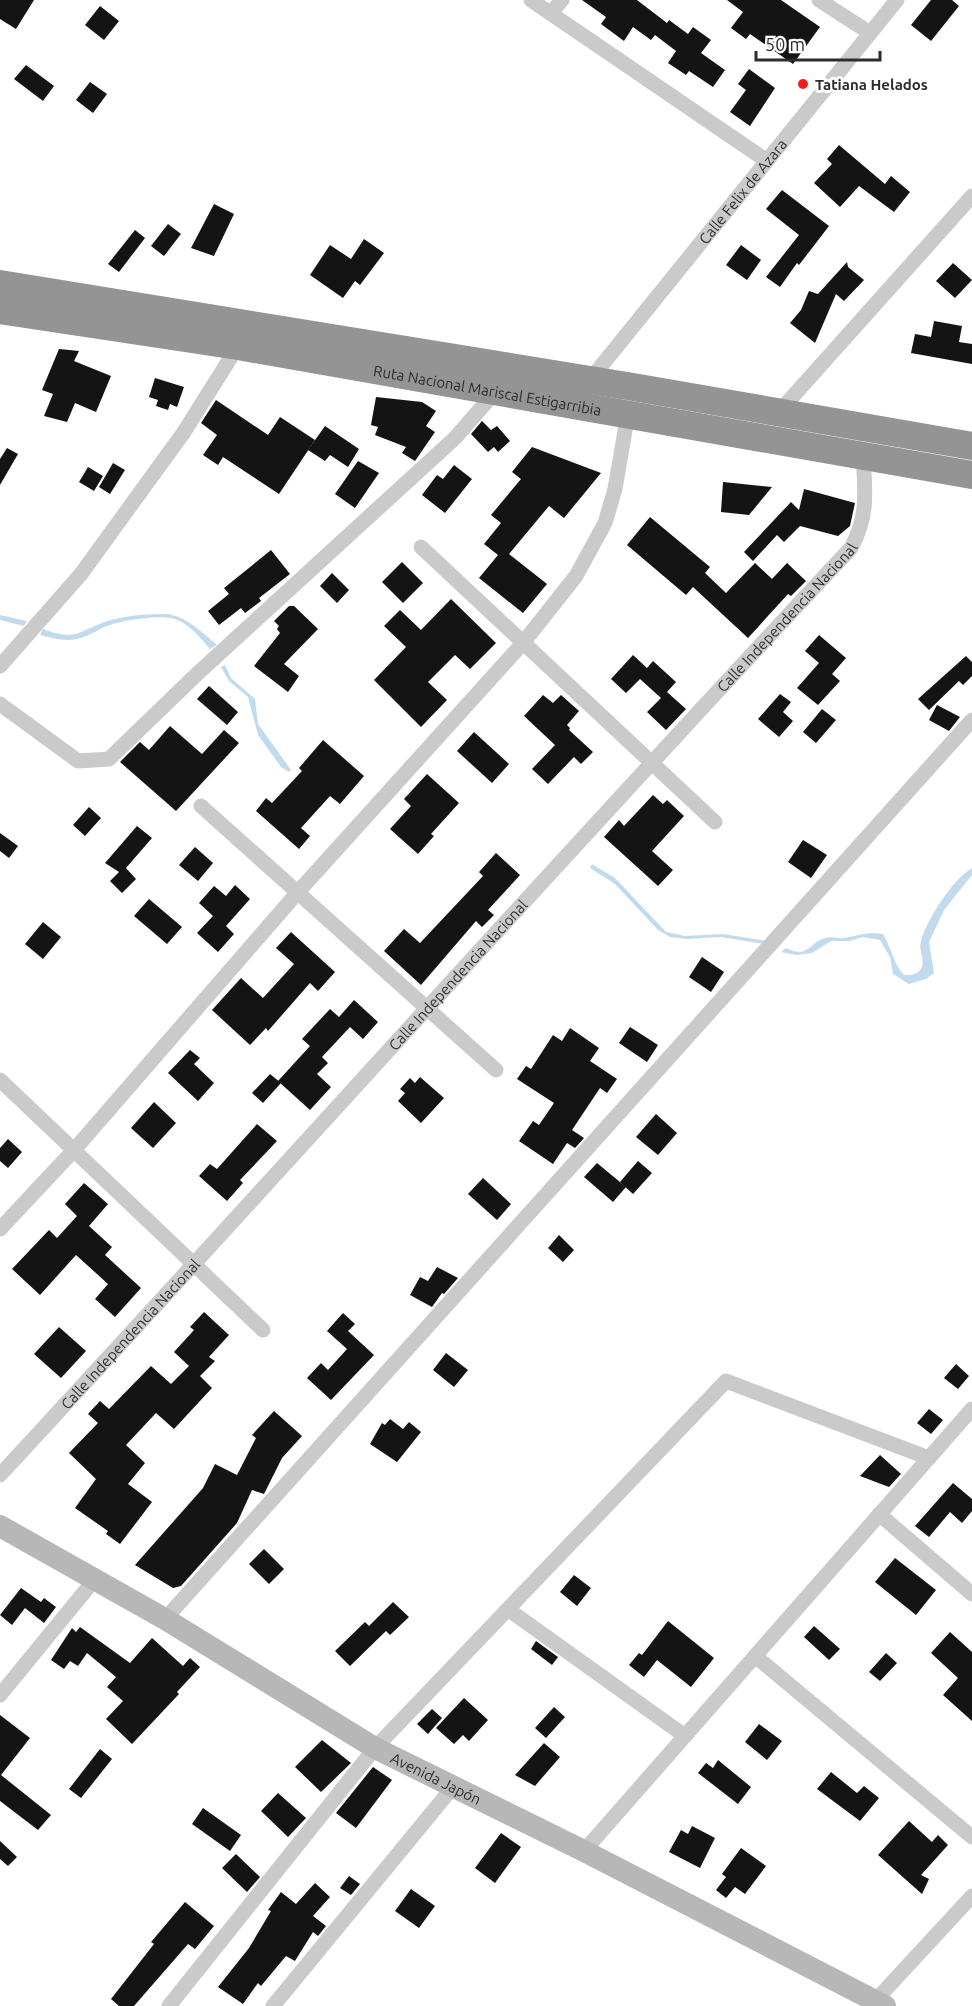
<svg xmlns="http://www.w3.org/2000/svg" width="972" height="2006" font-family="Ubuntu,sans-serif">
  <style>
    .water { fill: #c2daee }
    .building { fill: #141414 }
    .lines { fill: none; stroke-linecap: round; stroke-linejoin: round }
    .street { stroke: #cacaca; stroke-width: 15 }
    .secondary { stroke: #b7b7b7; stroke-width: 22 }
    .highway { stroke: #949494; stroke-width: 28 }
    .poi-dot { fill: #f41e21; stroke: #fff; stroke-width: 2 }
    .labels { text-anchor: middle; dominant-baseline: central; stroke-width: 6; stroke-linejoin: round; paint-order: stroke }
    .poi-label { font-size: 15px; font-weight: bold; fill: #2d2d2d; stroke: #fff; text-anchor: start }
    .street-label { font-size: 15px; fill: #2d2d2d; stroke: #fff }
  </style>
  <rect width="100%" height="100%" fill="#fff"/>
  <g class="water">
    <path d="M 169,614 C 188,618 203,633 217,645 L 210,649 C 201,638 189,624 175,619 C 159,614 117,621 102,628 C 91,634 81,640 67,640 C 58,640 49,637 40,635 L 43,629 C 74,640 75,634 102,623 C 122,615 148,614 169,614 Z"/>
    <polygon points="0,615 27,621 24,626 0,620"/>
    <polygon points="225,665 231,678 255,699 258,724 291,770 289,772 281,767 258,735 248,697 229,681 221,667"/>
    <polygon points="592,864 615,878 666,932 685,936 723,934 767,941 764,944 721,937 687,939 670,937 658,930 615,884 590,868"/>
    <path d="M 972,868 L 972,875 L 944,910 L 929,942 L 934,973 L 926,979 L 909,984 L 893,974 L 890,957 L 880,940 L 863,937 L 849,941 L 831,941 L 812,953 L 797,955 L 781,952 L 786,948 C 809,959 808,943 825,938 C 831,936 839,939 845,938 C 862,935 864,932 883,934 C 891,947 894,965 904,975 C 911,975 917,975 921,969 C 926,960 918,951 921,941 C 927,919 953,879 972,868 Z"/>
  </g>
  <g class="building">
    <polygon points="0,0 34,0 16,29 0,19"/>
    <polygon points="582,0 637,0 667,23 669,20 688,34 693,27 711,40 701,53 725,70 713,87 689,71 686,75 668,63 676,51 655,35 651,40 633,27 624,41 601,24 606,17"/>
    <polygon points="727,0 781,0 820,27 793,64 750,34 746,39 731,28 743,12"/>
    <polygon points="931,0 952,0 959,6 931,41 911,25"/>
    <polygon points="100,6 119,21 104,40 85,25"/>
    <polygon points="26,65 54,86 43,101 14,79"/>
    <polygon points="749,69 775,88 750,126 730,112 746,90 738,84"/>
    <polygon points="90,82 107,94 93,113 76,100"/>
    <polygon points="839,145 885,184 891,176 910,192 894,212 859,186 840,207 814,183 832,164 827,159"/>
    <polygon points="782,190 829,226 799,265 797,263 780,287 766,277 799,235 766,209"/>
    <polygon points="214,204 234,214 214,256 191,248"/>
    <polygon points="168,224 181,234 164,256 151,246"/>
    <polygon points="135,230 145,238 119,272 108,264"/>
    <polygon points="364,239 384,253 360,285 355,281 343,298 310,275 330,245 351,259"/>
    <polygon points="741,245 761,260 747,280 726,265"/>
    <polygon points="847,262 848,267 864,280 844,301 836,294 815,343 790,323 801,310 809,291 818,294"/>
    <polygon points="953,263 972,280 955,298 936,281"/>
    <polygon points="934,321 962,326 959,342 972,344 972,364 911,353 915,334 931,337"/>
    <polygon points="59,349 79,351 74,361 111,376 96,412 75,403 67,422 44,416 53,394 42,390"/>
    <polygon points="155,378 184,387 177,407 170,404 168,410 156,406 158,400 149,397"/>
    <polygon points="376,397 422,402 436,411 426,426 435,432 415,461 402,453 406,447 375,435 378,427 371,425"/>
    <polygon points="216,400 268,435 280,417 315,440 279,494 223,457 218,465 203,455 217,435 201,423"/>
    <polygon points="482,421 491,430 497,426 510,441 498,452 494,447 488,452 471,434"/>
    <polygon points="325,426 359,449 348,467 330,455 325,461 308,450"/>
    <polygon points="532,447 601,473 564,518 549,506 509,554 547,584 523,613 479,578 498,555 484,544 501,523 491,515 521,479 512,472"/>
    <polygon points="7,448 18,454 0,485 0,459"/>
    <polygon points="358,461 379,473 355,508 335,494"/>
    <polygon points="113,463 125,470 110,494 99,487"/>
    <polygon points="454,465 472,479 445,513 422,495 437,475 443,479"/>
    <polygon points="88,467 103,476 94,491 79,482"/>
    <polygon points="723,482 772,487 749,515 721,512"/>
    <polygon points="804,489 855,503 850,526 838,536 800,526 784,542 777,535 753,561 744,552 791,502 799,510"/>
    <polygon points="650,517 710,567 705,573 726,593 755,563 772,579 787,563 806,581 791,596 788,594 748,638 693,587 686,595 627,545"/>
    <polygon points="271,550 290,574 259,598 261,601 245,613 241,608 219,625 208,611 229,594 224,588"/>
    <polygon points="402,562 423,583 403,603 382,582"/>
    <polygon points="332,573 349,590 337,603 320,586"/>
    <polygon points="451,599 496,643 470,669 455,655 428,682 447,700 421,727 374,680 406,647 384,626 400,610 421,630"/>
    <polygon points="289,606 294,606 318,629 284,664 299,676 288,692 254,666 280,633 277,629 279,626 274,621"/>
    <polygon points="819,635 846,658 832,674 840,681 818,705 797,688 819,663 805,651"/>
    <polygon points="633,655 647,668 653,661 676,682 667,692 686,709 666,730 647,712 661,698 640,679 626,693 611,679"/>
    <polygon points="966,656 972,662 972,676 963,685 959,681 929,710 918,699"/>
    <polygon points="209,686 238,712 227,725 197,699"/>
    <polygon points="780,694 791,702 783,712 793,721 779,737 758,719"/>
    <polygon points="543,695 553,703 561,695 579,711 567,725 570,728 569,730 593,752 581,764 574,757 548,784 532,769 555,745 524,716"/>
    <polygon points="937,705 960,717 949,731 929,720"/>
    <polygon points="822,709 836,720 816,743 803,732"/>
    <polygon points="170,726 202,754 224,730 239,743 176,811 120,762 140,742 149,750"/>
    <polygon points="474,732 509,764 492,783 457,751"/>
    <polygon points="323,740 364,776 340,804 330,796 301,828 310,836 299,849 256,811 266,798 272,803 302,771 299,768"/>
    <polygon points="427,774 459,803 431,834 434,836 418,854 390,829 411,806 404,799"/>
    <polygon points="653,795 663,804 667,800 684,816 652,851 673,870 658,886 604,837 619,820 624,826"/>
    <polygon points="89,807 101,818 85,836 73,825"/>
    <polygon points="137,826 152,838 126,868 136,879 122,893 110,881 119,872 105,863"/>
    <polygon points="0,833 18,846 9,858 0,851"/>
    <polygon points="803,840 827,855 811,878 788,862"/>
    <polygon points="195,847 213,863 198,881 179,865"/>
    <polygon points="496,853 520,875 488,910 494,915 482,927 476,921 421,985 384,951 404,929 420,943 483,876 479,872"/>
    <polygon points="235,885 250,899 226,926 234,934 218,952 197,933 213,916 199,903 214,886 226,896"/>
    <polygon points="149,899 182,927 167,944 134,916"/>
    <polygon points="43,922 61,937 43,959 25,944"/>
    <polygon points="291,932 335,972 318,991 310,983 268,1031 266,1028 250,1045 212,1010 241,978 263,998 294,964 276,948"/>
    <polygon points="702,957 724,972 711,992 689,977"/>
    <polygon points="354,1000 378,1022 363,1039 350,1027 322,1057 328,1063 317,1074 331,1087 310,1110 278,1081 310,1046 302,1039 330,1009 339,1017"/>
    <polygon points="630,1027 658,1045 647,1062 619,1043"/>
    <polygon points="570,1028 599,1048 590,1061 617,1079 607,1093 600,1088 572,1130 584,1138 575,1148 567,1143 553,1164 519,1141 533,1121 539,1125 554,1103 517,1079 526,1066 531,1069 553,1035 562,1041"/>
    <polygon points="190,1050 200,1058 194,1064 214,1083 198,1101 168,1073"/>
    <polygon points="270,1074 281,1083 263,1103 252,1093"/>
    <polygon points="420,1077 444,1098 421,1123 398,1101 405,1093 400,1089 410,1078 415,1083"/>
    <polygon points="154,1102 176,1123 153,1148 131,1128"/>
    <polygon points="656,1114 677,1133 658,1155 636,1137"/>
    <polygon points="257,1124 277,1141 240,1180 243,1183 227,1201 199,1176 210,1164 217,1169"/>
    <polygon points="8,1139 22,1152 8,1168 0,1161 0,1148"/>
    <polygon points="638,1161 652,1173 633,1194 620,1182"/>
    <polygon points="597,1163 626,1187 613,1202 584,1177"/>
    <polygon points="483,1178 511,1204 497,1220 468,1194"/>
    <polygon points="84,1183 108,1204 89,1226 112,1247 105,1255 141,1288 115,1317 95,1299 108,1284 76,1255 40,1295 12,1269 49,1230 57,1238 77,1216 65,1204"/>
    <polygon points="559,1235 574,1250 563,1262 548,1248"/>
    <polygon points="437,1267 458,1278 444,1294 442,1293 432,1307 410,1295 420,1277 428,1281"/>
    <polygon points="204,1312 229,1335 209,1357 215,1361 200,1376 212,1388 174,1429 156,1413 126,1445 145,1463 128,1484 152,1502 120,1544 106,1534 108,1531 75,1508 96,1479 69,1453 98,1423 88,1414 100,1401 109,1409 151,1366 171,1384 189,1366 174,1352 194,1330 190,1327"/>
    <polygon points="343,1313 355,1324 348,1331 374,1355 331,1400 307,1378 321,1363 328,1370 347,1349 327,1331"/>
    <polygon points="59,1327 86,1351 61,1378 34,1354"/>
    <polygon points="446,1353 468,1370 454,1387 433,1370"/>
    <polygon points="956,1364 969,1376 958,1389 944,1378"/>
    <polygon points="929,1409 943,1420 931,1434 917,1423"/>
    <polygon points="274,1411 302,1436 282,1458 264,1494 252,1490 237,1523 181,1586 173,1588 135,1565 203,1488 215,1464 237,1475 256,1438 252,1435"/>
    <polygon points="390,1419 403,1429 409,1422 421,1432 397,1462 370,1444 382,1423 385,1425"/>
    <polygon points="880,1455 901,1474 889,1487 860,1476"/>
    <polygon points="953,1483 972,1499 972,1511 962,1523 950,1512 929,1537 915,1526"/>
    <polygon points="264,1549 284,1569 269,1584 249,1564"/>
    <polygon points="895,1558 936,1590 916,1615 875,1582"/>
    <polygon points="574,1575 591,1588 577,1606 560,1592"/>
    <polygon points="21,1588 41,1602 44,1598 56,1607 44,1623 25,1608 12,1625 0,1615"/>
    <polygon points="393,1602 409,1617 390,1635 386,1631 350,1666 335,1651 365,1622 369,1626"/>
    <polygon points="668,1621 714,1658 691,1687 657,1660 644,1677 629,1665 639,1653 642,1655"/>
    <polygon points="814,1626 840,1649 829,1660 804,1637"/>
    <polygon points="80,1627 130,1663 152,1638 183,1666 190,1658 200,1667 177,1692 179,1694 132,1744 106,1719 123,1701 107,1687 116,1677 87,1653 78,1666 70,1661 64,1669 51,1660 72,1628 76,1632"/>
    <polygon points="950,1632 972,1652 972,1721 943,1695 958,1678 931,1653"/>
    <polygon points="536,1641 558,1657 552,1665 531,1649"/>
    <polygon points="886,1653 897,1663 880,1681 869,1672"/>
    <polygon points="464,1698 488,1720 469,1741 463,1735 454,1744 436,1728"/>
    <polygon points="554,1707 565,1717 546,1738 535,1728"/>
    <polygon points="432,1709 442,1718 428,1734 417,1724"/>
    <polygon points="0,1715 30,1738 1,1775 51,1815 38,1830 0,1801"/>
    <polygon points="759,1724 782,1741 767,1760 745,1742"/>
    <polygon points="322,1740 351,1763 321,1792 295,1767"/>
    <polygon points="544,1743 560,1757 535,1786 515,1775"/>
    <polygon points="100,1749 112,1759 81,1798 69,1789"/>
    <polygon points="718,1760 751,1787 738,1804 698,1773 706,1763 713,1768"/>
    <polygon points="373,1767 392,1780 356,1828 336,1813"/>
    <polygon points="831,1772 857,1793 864,1786 879,1798 860,1821 817,1789"/>
    <polygon points="278,1793 306,1818 288,1837 261,1811"/>
    <polygon points="203,1808 241,1835 230,1851 192,1824"/>
    <polygon points="909,1821 932,1842 938,1835 948,1845 921,1875 929,1879 922,1894 878,1855"/>
    <polygon points="692,1826 715,1838 700,1868 669,1852 681,1830 688,1834"/>
    <polygon points="501,1833 521,1847 495,1883 475,1868"/>
    <polygon points="0,1841 17,1857 8,1866 0,1859"/>
    <polygon points="741,1848 766,1866 745,1894 735,1887 726,1898 716,1890 726,1877 722,1874"/>
    <polygon points="236,1854 260,1877 247,1892 222,1868"/>
    <polygon points="349,1876 360,1884 351,1895 340,1888"/>
    <polygon points="315,1883 330,1897 313,1916 326,1926 318,1936 313,1932 295,1961 286,1956 261,1986 258,1983 243,2004 218,1987 249,1948 271,1911 268,1910 281,1892 296,1904"/>
    <polygon points="411,1889 435,1906 419,1928 395,1911"/>
    <polygon points="185,1902 214,1926 195,1949 188,1944 134,2006 119,2006 111,1999 154,1944 151,1942"/>
  </g>
  <g class="lines">
    <g class="street">
      <polyline points="531,0 767,161"/>
      <polyline points="819,0 870,33"/>
      <polyline points="551,13 562,0"/>
      <path id="s1" d="M 589,381 L 897,0"/>
      <polyline points="778,413 972,196"/>
      <polyline points="421,547 715,822"/>
      <polyline points="0,666 81,574 184,432 238,346"/>
      <polyline points="0,704 78,761 109,759 197,674 455,438 496,391"/>
      <polyline points="201,806 496,1070"/>
      <polyline points="0,1080 263,1330"/>
      <polyline points="0,1229 74,1150 298,892 523,643 576,576 605,523 615,489 628,413"/>
      <path id="s2" d="M 0,1475 C 285,1167 564,854 851,548 C 869,515 865,491 863,455"/>
      <polyline points="879,1514 972,1594"/>
      <polyline points="509,1610 685,1736"/>
      <polyline points="165,1619 972,720"/>
      <polyline points="755,1656 972,1837"/>
      <polyline points="0,1695 95,1579"/>
      <polyline points="584,1851 972,1409"/>
      <polyline points="875,2001 972,1896"/>
      <polyline points="169,2006 375,1748 726,1381 929,1458"/>
      <polyline points="273,2006 453,1787"/>
    </g>
    <path class="secondary" id="s3" d="M 0,1526 L 165,1619 L 375,1748 L 584,1851 L 885,2006"/>
    <g class="highway">
      <polyline points="0,284 633,387 972,446"/>
      <path id="s4" d="M 0,310 L 238,346 L 972,475"/>
    </g>
  </g>
  <circle class="poi-dot" cx="803" cy="84" r="6"/>
  <g class="labels">
    <g class="poi-label">
      <text x="815" y="84">Tatiana Helados</text>
    </g>
    <g class="street-label">
      <text stroke="none"><textPath href="#s1" startOffset="244">Calle Felix de Azara</textPath></text>
      <text stroke="none"><textPath href="#s4" startOffset="494">Ruta Nacional Mariscal Estigarribia</textPath></text>
      <text stroke="none"><textPath href="#s2" startOffset="1164">Calle Independencia Nacional</textPath></text>
      <text stroke="none"><textPath href="#s2" startOffset="678">Calle Independencia Nacional</textPath></text>
      <text stroke="none"><textPath href="#s2" startOffset="192">Calle Independencia Nacional</textPath></text>
      <text stroke="none"><textPath href="#s3" startOffset="504">Avenida Japón</textPath></text>
    </g>
  </g>
  <path d="M756 51v9h124v-9" fill="none" stroke="#2d2d2d" stroke-width="3"/>
  <text x="765" y="51" font-size="18" fill="#2d2d2d" stroke="#ffffff" stroke-width="4.5" paint-order="stroke">50 m</text>
</svg>
